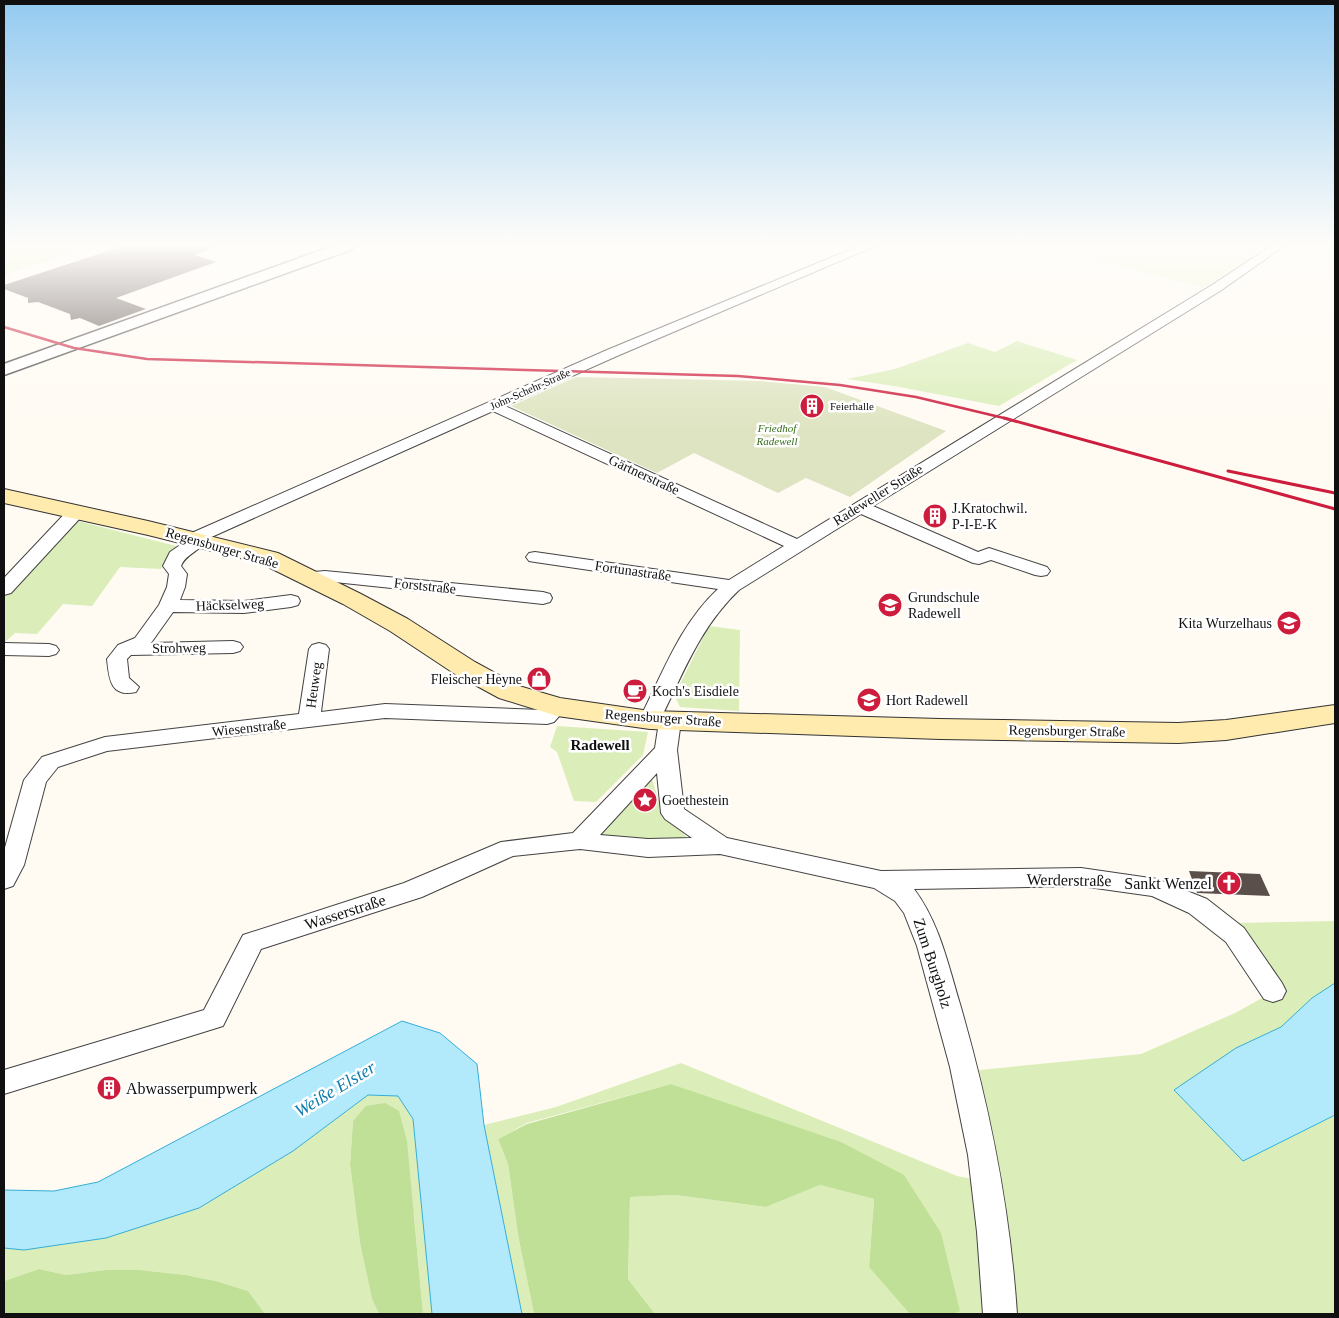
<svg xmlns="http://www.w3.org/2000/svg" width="1339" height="1318" font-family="Georgia,serif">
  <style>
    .green { fill: #dbeeb9 }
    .forest { fill: #c1e097 }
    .cemetery { fill: #dee4c1 }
    .pitch { fill: #ebf4cb }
    .water { fill: #b3eafb; stroke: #34add8 }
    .building { fill: #5a4f4b }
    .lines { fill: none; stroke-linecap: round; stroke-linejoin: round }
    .minor-casing { stroke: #434343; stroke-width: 2 }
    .tertiary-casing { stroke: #434343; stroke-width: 3 }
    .secondary-casing { stroke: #323232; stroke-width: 2 }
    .minor { fill: #fff; fill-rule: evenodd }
    .tertiary { fill: #fff; fill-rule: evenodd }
    .secondary { fill: #ffebae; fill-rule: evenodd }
    .rail-far1 { stroke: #cd1c3c; stroke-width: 2.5 }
    .rail { stroke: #cd1c3c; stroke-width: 3 }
    .labels { text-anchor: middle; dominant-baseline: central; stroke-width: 5; stroke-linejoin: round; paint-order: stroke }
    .far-street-label { font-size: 11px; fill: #101010; stroke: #fff }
    .far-poi-label { font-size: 11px; fill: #101010; stroke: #fff; text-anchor: start }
    .far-park-label { font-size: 11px; font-style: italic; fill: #376e1a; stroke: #fff }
    .street-label { font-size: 14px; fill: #101010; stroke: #fff }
    .poi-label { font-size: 14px; fill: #101010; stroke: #fff; text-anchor: start }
    .neighbourhood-label { font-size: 15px; font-weight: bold; fill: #101010; stroke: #fff }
    .near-street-label { font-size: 16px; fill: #101010; stroke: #fff }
    .near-poi-label { font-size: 16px; fill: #101010; stroke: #fff; text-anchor: end }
    .near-water-label { font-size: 18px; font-style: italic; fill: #0e7dae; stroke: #fff }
  </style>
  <rect width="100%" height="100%" fill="#fffbf3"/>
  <g class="green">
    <polygon points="4,246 95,246 4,275"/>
    <polygon points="1017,341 1077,360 999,406 894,386 847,379 895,369 968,343 995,352"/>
    <polygon points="74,520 180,547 170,556 161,569 120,567 92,606 63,604 37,634 15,633 4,643 4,595"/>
    <polygon points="709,626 740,630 739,711 680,707 676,698 677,690"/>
    <polygon points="557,726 648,732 643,755 596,802 574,801 557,752 550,747"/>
    <polygon points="652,779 663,814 689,839 598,838"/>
    <polygon points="1335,921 1335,1314 655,1314 628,1279 630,1197 675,1195 766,1207 820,1185 874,1199 869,1267 941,1233 755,1114 671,1084 527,1123 498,1139 508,1164 518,1235 534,1314 522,1314 484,1125 556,1107 681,1063 957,1176 973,1179 999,1168 979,1070 1141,1054 1235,1013 1282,987 1238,923"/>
    <polygon points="368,1095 398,1096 413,1119 432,1314 423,1314 414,1215 353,1121 350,1164 360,1243 372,1299 379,1314 265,1314 248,1291 216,1281 186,1275 140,1270 105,1270 66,1275 39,1269 4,1281 4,1248 24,1250 199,1208 293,1151"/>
  </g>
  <g class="forest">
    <polygon points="671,1084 841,1142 904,1175 941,1233 960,1311 953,1314 910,1314 869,1267 874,1199 820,1185 766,1207 675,1195 630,1197 628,1279 655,1314 534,1314 518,1235 508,1164 498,1139 527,1124"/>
    <polygon points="385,1103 399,1111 407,1141 423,1314 379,1314 372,1299 360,1243 350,1164 353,1121 366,1106"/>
    <polygon points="39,1269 66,1275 105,1270 140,1270 186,1275 216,1281 248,1291 265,1314 4,1314 4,1281"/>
  </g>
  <polygon class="cemetery" points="576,377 760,381 825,387 946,431 850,497 806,478 778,493 694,453 657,473 511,406"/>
  <polygon class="pitch" points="1045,246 1270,246 1203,288"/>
  <g class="water">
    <polygon points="1335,983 1335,1115 1243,1161 1174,1090 1236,1048 1281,1027 1312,998"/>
    <polygon points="402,1021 440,1033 477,1064 484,1125 522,1314 432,1314 413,1119 398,1096 368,1095 293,1151 199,1208 106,1238 24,1250 4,1248 4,1190 54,1191 98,1182"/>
  </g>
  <g class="building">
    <polygon points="123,246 210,246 211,249 194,255 216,262 116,298 146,309 99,326 80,318 71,320 70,314 38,302 28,303 28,298 4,289 4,285"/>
    <polygon points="1189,871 1260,874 1270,896 1197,893"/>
  </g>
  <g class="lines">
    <defs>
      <g id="minor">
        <path d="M 859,246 L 875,246 L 617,356 L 505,406 L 797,539 L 1212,285 L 1271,246 L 1284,246 L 1220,291 L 873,506 L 978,552 L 989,548 L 1047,567 L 1050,571 L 1047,575 L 1041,576 L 1035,575 L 991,560 L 979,564 L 973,563 L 861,514 L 739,590 C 701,626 684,671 662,716 L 670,714 L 678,716 L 681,721 L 677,750 L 684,809 L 727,838 L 881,871 L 1081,868 L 1157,879 L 1207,899 L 1244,928 L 1282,983 L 1286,991 L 1282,999 L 1273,1002 L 1264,999 L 1226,942 L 1189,913 L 1152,896 L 1081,886 L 914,889 C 939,922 948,964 960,1004 C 990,1108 1010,1207 1017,1314 L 983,1314 L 977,1232 L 968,1155 L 950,1067 L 917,946 L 904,913 L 895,901 L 874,888 L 720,854 L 648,857 L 580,849 L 513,856 L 422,897 L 261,949 L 223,1026 L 4,1094 L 4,1070 L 204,1010 L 243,935 L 404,883 L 501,842 L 573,833 L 655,748 L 659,722 L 658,725 L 650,727 L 642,725 L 639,720 C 662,675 680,624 718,589 L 535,562 L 529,561 L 526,557 L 529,553 L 535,552 L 729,580 L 784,546 L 493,411 L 207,539 C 203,550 186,553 181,566 L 187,574 L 185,587 L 180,600 L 244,601 L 291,595 L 298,597 L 300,601 L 298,605 L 291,607 L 244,613 L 173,612 L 151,643 L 233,641 L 240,643 L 243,647 L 240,651 L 233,653 L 131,655 L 127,659 L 129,678 L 139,687 L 136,692 C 110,698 109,678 107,659 L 118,645 L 135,638 L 159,605 L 167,587 L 169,574 L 163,566 L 170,552 L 186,541 L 184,539 L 187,535 L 607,350 ZM 657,773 L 661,813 L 665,819 L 692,838 L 648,839 L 600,835 Z"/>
        <polygon points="76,507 82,508 84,512 82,516 11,593 4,595 4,578 70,508"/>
        <polygon points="325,571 543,592 550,594 552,598 550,602 543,604 325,581 302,581 299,577 302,573"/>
        <polygon points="4,643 49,644 56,646 59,650 56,654 49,656 4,655"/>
        <path d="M 319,643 L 326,645 L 329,649 L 321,712 L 385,704 L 542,710 C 549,703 553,699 564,702 L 567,707 L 554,722 L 547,724 L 385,718 L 107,751 L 58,767 L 46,782 L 24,865 L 13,886 L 4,889 L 4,851 L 24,780 L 42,757 L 105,737 L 299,714 L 309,649 L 312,645 Z"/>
      </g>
      <polygon id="tertiary" points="333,246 355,246 353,249 4,375 4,364"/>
      <polygon id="secondary" points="4,489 148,521 278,553 361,594 408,619 475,662 519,686 560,698 650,711 940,719 1178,723 1226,720 1335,705 1335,723 1226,740 1178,743 940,739 650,729 557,716 499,698 455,674 390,631 343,604 260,563 148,535 4,503"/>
    </defs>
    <use href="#minor" class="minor-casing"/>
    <use href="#tertiary" class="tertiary-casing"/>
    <use href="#secondary" class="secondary-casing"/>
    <use href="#minor" class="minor"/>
    <use href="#tertiary" class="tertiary"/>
    <use href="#secondary" class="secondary"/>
    <polyline class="rail-far1" points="4,327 74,348 147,359 738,376 840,385 916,397 1008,419"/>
    <g class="rail">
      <polyline points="1004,418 1335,509"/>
      <polyline points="1228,471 1335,493"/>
    </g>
  </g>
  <linearGradient id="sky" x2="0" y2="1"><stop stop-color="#93caf0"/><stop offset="0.57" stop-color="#fffdfa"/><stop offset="1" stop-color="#fffdfa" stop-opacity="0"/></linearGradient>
  <rect width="1339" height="431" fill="url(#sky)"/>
  <defs>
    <symbol id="building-disc" viewBox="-11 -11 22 22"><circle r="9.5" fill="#cd1c3c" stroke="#fff"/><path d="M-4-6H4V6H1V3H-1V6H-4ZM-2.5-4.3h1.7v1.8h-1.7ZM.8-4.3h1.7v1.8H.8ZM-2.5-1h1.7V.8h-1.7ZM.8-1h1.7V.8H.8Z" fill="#fff"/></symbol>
    <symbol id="school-disc" viewBox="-11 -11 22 22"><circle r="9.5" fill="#cd1c3c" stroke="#fff"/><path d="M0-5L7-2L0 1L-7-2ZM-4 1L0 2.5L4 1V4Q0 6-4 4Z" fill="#fff"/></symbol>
    <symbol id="shop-disc" viewBox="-11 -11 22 22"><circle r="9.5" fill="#cd1c3c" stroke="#fff"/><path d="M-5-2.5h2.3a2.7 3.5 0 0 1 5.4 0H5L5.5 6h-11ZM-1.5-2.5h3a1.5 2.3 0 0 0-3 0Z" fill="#fff"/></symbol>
    <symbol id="cafe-disc" viewBox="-11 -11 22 22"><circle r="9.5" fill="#cd1c3c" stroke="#fff"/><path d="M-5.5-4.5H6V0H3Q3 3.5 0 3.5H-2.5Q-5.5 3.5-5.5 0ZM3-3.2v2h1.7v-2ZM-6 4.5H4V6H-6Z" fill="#fff"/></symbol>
    <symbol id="sight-disc" viewBox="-11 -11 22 22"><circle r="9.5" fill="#cd1c3c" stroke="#fff"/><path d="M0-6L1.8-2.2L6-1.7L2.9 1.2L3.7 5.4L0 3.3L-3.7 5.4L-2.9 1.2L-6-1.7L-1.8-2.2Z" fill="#fff"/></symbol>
    <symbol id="church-disc" viewBox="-11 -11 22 22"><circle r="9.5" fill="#cd1c3c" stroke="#fff"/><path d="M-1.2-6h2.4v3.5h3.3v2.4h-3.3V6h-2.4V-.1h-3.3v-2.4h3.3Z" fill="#fff"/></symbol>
  </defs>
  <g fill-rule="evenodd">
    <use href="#building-disc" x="798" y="392" width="28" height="28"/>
    <use href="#building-disc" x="921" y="502" width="28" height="28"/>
    <use href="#school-disc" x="876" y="591" width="28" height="28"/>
    <use href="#school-disc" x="1275" y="609" width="28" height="28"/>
    <use href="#shop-disc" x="525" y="665" width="28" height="28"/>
    <use href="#cafe-disc" x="621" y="677" width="28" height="28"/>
    <use href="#school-disc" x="855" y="686" width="28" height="28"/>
    <use href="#sight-disc" x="631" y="786" width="28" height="28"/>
    <use href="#church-disc" x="1215" y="869" width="28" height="28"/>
    <use href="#building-disc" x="95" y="1074" width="28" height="28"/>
  </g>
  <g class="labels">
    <g class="far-street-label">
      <text transform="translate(530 389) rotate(-24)">John-Schehr-Straße</text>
    </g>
    <g class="far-poi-label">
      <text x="830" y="406">Feierhalle</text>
    </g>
    <g class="far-park-label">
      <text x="777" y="428">Friedhof<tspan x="777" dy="13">Radewell</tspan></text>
    </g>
    <g class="street-label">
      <text transform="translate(644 475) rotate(25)">Gärtnerstraße</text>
      <text transform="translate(878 495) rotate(-32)">Radeweller Straße</text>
      <text transform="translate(222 548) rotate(16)">Regensburger Straße</text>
      <text transform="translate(633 571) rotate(8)">Fortunastraße</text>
      <text transform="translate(425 586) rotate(6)">Forststraße</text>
      <text transform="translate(230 605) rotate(-2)">Häckselweg</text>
      <text transform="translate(179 648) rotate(-1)">Strohweg</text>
      <text transform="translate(314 685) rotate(-82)">Heuweg</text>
      <text transform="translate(663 718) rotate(4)">Regensburger Straße</text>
      <text transform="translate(249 728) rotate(-6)">Wiesenstraße</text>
      <text transform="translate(1067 731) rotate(1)">Regensburger Straße</text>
    </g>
    <g class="poi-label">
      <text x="952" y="508">J.Kratochwil.<tspan x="952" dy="16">P-I-E-K</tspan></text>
      <text x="908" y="597">Grundschule<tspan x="908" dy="16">Radewell</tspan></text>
      <text x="1272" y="623" text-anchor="end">Kita Wurzelhaus</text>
      <text x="522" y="679" text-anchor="end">Fleischer Heyne</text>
      <text x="652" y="691">Koch's Eisdiele</text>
      <text x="886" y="700">Hort Radewell</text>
      <text x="662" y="800">Goethestein</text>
    </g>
    <g class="neighbourhood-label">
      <text x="600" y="745">Radewell</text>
    </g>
    <g class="near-street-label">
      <text transform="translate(1069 880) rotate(1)">Werderstraße</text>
      <text transform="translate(345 912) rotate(-18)">Wasserstraße</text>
      <text transform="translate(933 963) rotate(72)">Zum Burgholz</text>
    </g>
    <g class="near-poi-label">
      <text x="1212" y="883">Sankt Wenzel</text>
      <text x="126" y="1088" text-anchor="start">Abwasserpumpwerk</text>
    </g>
    <g class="near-water-label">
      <text transform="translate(335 1089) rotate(-31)">Weiße Elster</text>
    </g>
  </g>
  <rect width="1339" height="1318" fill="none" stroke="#101010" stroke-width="10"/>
</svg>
